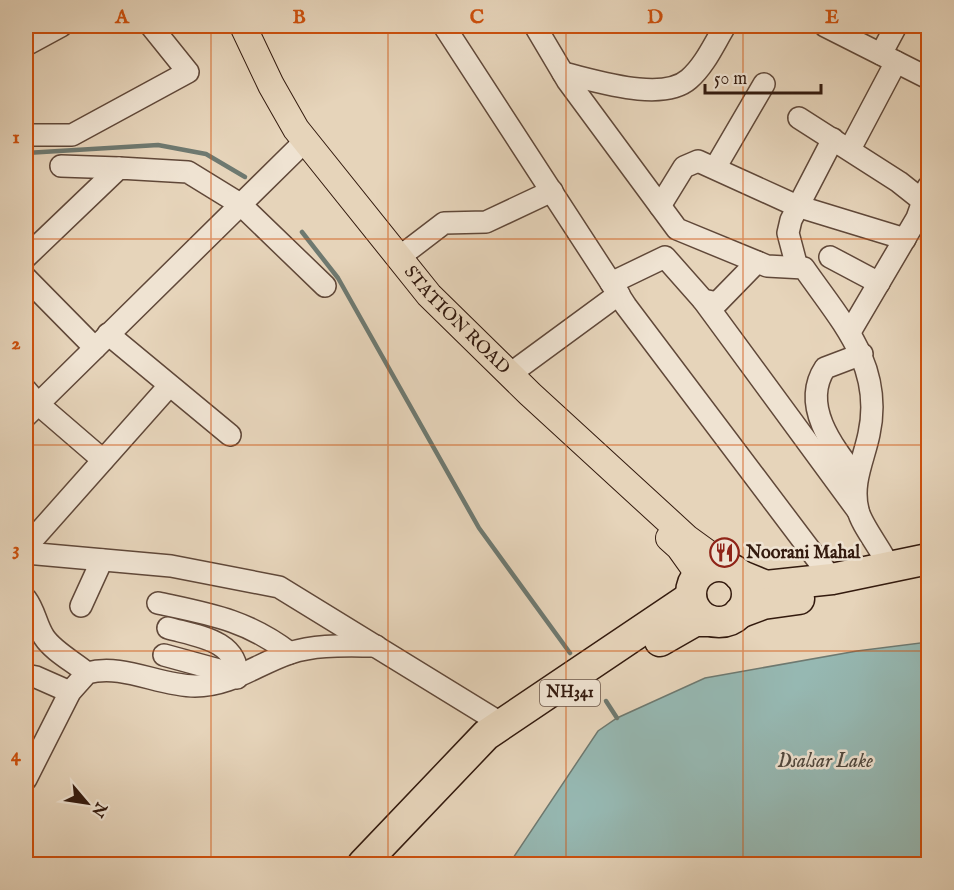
<svg xmlns="http://www.w3.org/2000/svg" width="954" height="890" font-family="'IM FELL English',serif">
  <style>
    .water { fill: #96b8b2; stroke: #6e7970; stroke-width: 1.5 }
    .lines { fill: none; stroke-linecap: round; stroke-linejoin: round }
    .stream { stroke: #6e7970; stroke-width: 4.5 }
    .minor-casing { stroke: #604839; stroke-width: 24 }
    .major-casing { stroke: #331a0e; stroke-width: 28 }
    .highway-casing { stroke: #331a0e; stroke-width: 33 }
    .minor { stroke: #efe3d2; stroke-width: 21 }
    .major { stroke: #e6d4ba; stroke-width: 26 }
    .highway { stroke: #e6d4ba; stroke-width: 30 }
    .grid { fill: none; stroke: #cd500c; stroke-width: 1.5; stroke-opacity: 0.55 }
    .labels { text-anchor: middle; dominant-baseline: central; stroke-width: 5; stroke-linejoin: round; paint-order: stroke }
    .shield { fill: #efe3d2; stroke: #6b5649; stroke-width: 1.5 }
    .shield-label { font-size: 16px; font-weight: bold; fill: #331a0e }
    .street-label { font-size: 18px; fill: #331a0e; stroke: #efe3d2 }
    .poi-label { font-size: 18px; font-weight: bold; fill: #331a0e; stroke: #efe3d2; text-anchor: start }
    .water-label { font-size: 20px; font-style: italic; fill: #51493f; stroke: #efe3d2 }
    .neatline { fill: none; stroke: #cd500c; stroke-width: 2 }
    .grid-label { font-size: 20px; text-anchor: middle; font-weight: bold; fill: #cd500c }
  </style>
  <rect width="100%" height="100%" fill="#e6d4ba"/>
  <filter id="stains"><feTurbulence type="fractalNoise" baseFrequency=".00333" numOctaves="4"/><feColorMatrix values="0 0 0 0 .2 0 0 0 0 .09 0 0 0 0 .02 0 0 0 .5 -.17"/></filter>
  <radialGradient id="worn" r=".72"><stop offset=".6" stop-color="#630" stop-opacity="0"/><stop offset="1" stop-color="#630" stop-opacity=".3"/></radialGradient>
  <polygon class="water" points="928,642 928,864 509,864 598,731 617,718 705,678 857,651"/>
  <g class="lines">
    <g class="stream">
      <polyline points="26,153 158,145 206,154 245,177"/>
      <polyline points="302,232 338,278 479,528 570,653"/>
      <polyline points="606,701 617,718"/>
    </g>
    <defs>
      <g id="minor">
        <polyline points="444,26 626,306 832,579"/>
        <path d="M 535,26 L 567,80 L 677,229 L 767,266 L 804,268 C 840,320 884,365 869,434 C 864,459 851,483 858,510 C 861,525 882,550 889,567"/>
        <polyline points="825,26 928,78"/>
        <polyline points="26,45 61,26"/>
        <polyline points="881,54 896,26"/>
        <path d="M 563,73 C 594,80 662,103 689,79 C 705,65 714,44 725,26"/>
        <polyline points="799,118 899,182 923,201"/>
        <polyline points="26,135 72,135 188,72 151,26"/>
        <polyline points="850,149 896,62"/>
        <polyline points="61,166 119,168"/>
        <polyline points="715,168 764,84"/>
        <polyline points="660,206 684,167 698,161 797,206 905,239"/>
        <polyline points="406,252 444,223 486,222 552,191"/>
        <polyline points="26,257 119,168 188,172 240,204 325,286"/>
        <polyline points="830,257 879,283"/>
        <polyline points="797,267 788,233 791,220 833,139"/>
        <polyline points="26,278 95,348"/>
        <polyline points="611,283 665,257 703,300 717,303 757,262"/>
        <polyline points="703,300 858,511"/>
        <polyline points="850,332 917,218 928,187"/>
        <polyline points="108,334 230,435"/>
        <polyline points="510,374 619,294"/>
        <polyline points="26,390 38,404 103,460"/>
        <polyline points="26,416 297,149"/>
        <path d="M 857,478 C 834,448 800,406 825,368 L 862,354"/>
        <polyline points="26,547 169,386"/>
        <polyline points="26,553 171,566 279,587 502,724"/>
        <path d="M 26,599 C 35,611 36,625 44,637 C 53,651 74,662 87,673"/>
        <path d="M 158,603 C 209,614 247,620 290,653"/>
        <polyline points="81,606 102,560"/>
        <path d="M 168,628 C 197,636 239,640 237,678"/>
        <polyline points="164,655 237,675"/>
        <polyline points="26,675 36,677 70,692"/>
        <path d="M 26,779 L 70,692 L 87,673 C 123,663 159,686 195,686 C 231,686 257,664 290,653 C 317,644 347,646 376,646"/>
      </g>
      <g id="major">
        <path id="s1" d="M 243,26 L 271,85 L 296,129 L 429,295 L 530,394 L 687,538 L 727,567"/>
        <polyline points="669,538 679,547 699,575"/>
      </g>
      <g id="highway">
        <circle cx="719" cy="594" r="28"/>
        <polyline points="739,575 766,586 832,579 928,559"/>
        <polyline points="739,613 763,604 799,599"/>
        <polyline points="660,641 695,621 710,621"/>
        <polyline points="363,864 486,735 691,597"/>
      </g>
    </defs>
    <use href="#minor" class="minor-casing"/>
    <use href="#major" class="major-casing"/>
    <use href="#highway" class="highway-casing"/>
    <use href="#minor" class="minor"/>
    <use href="#major" class="major"/>
    <use href="#highway" class="highway"/>
  </g>
  <path class="grid" d="M 211,26 L 211,864M 388,26 L 388,864M 566,26 L 566,864M 743,26 L 743,864M 26,239 L 928,239M 26,445 L 928,445M 26,651 L 928,651"/>
  <defs>
    <symbol id="restaurant-ring" viewBox="-11 -11 22 22"><circle r="9.5" fill="#efe3d2" stroke="#8f2418" stroke-width="1.5"/><path d="M-5-6h1v4h1v-4h1v4h1v-4h1v5L-1.5 .5V6h-2V.5L-5-1ZM5-6V6H3V1.5H1.5Q1.5-4 5-6Z" fill="#8f2418"/></symbol>
  </defs>
  <g fill-rule="evenodd">
    <use href="#restaurant-ring" x="708" y="536" width="33" height="33"/>
  </g>
  <g class="labels">
    <rect class="shield" x="540" y="680" width="60" height="26" rx="4.5"/>
    <g class="shield-label">
      <text x="570" y="693">NH341</text>
    </g>
    <g class="street-label">
      <text stroke="none"><textPath href="#s1" startOffset="366">STATION ROAD</textPath></text>
    </g>
    <g class="poi-label">
      <text x="746" y="553">Noorani Mahal</text>
    </g>
    <g class="water-label">
      <text x="825" y="761">Dsalsar Lake</text>
    </g>
  </g>
  <rect width="954" height="890" fill="none" stroke="#e6d4ba" stroke-width="66"/>
  <g transform="translate(87 803) rotate(119)" stroke="#efe3d2" stroke-width="4.5" paint-order="stroke">
  <path d="M0-4.5L10 22L0 15L-10 22Z" fill="#331a0e"/>
  <text y="-9" font-size="16" font-weight="bold" text-anchor="middle" fill="#331a0e">N</text>
  </g>
  <path d="M705 84v9h116v-9" fill="none" stroke="#331a0e" stroke-width="3"/>
  <text x="714" y="84" font-size="18" fill="#331a0e" stroke="#efe3d2" stroke-width="4.5" paint-order="stroke">50 m</text>
  <rect x="33" y="33" width="888" height="824" class="neatline"/>
  <g class="grid-label">
    <text x="122" y="23">A</text>
    <text x="299" y="23">B</text>
    <text x="477" y="23">C</text>
    <text x="655" y="23">D</text>
    <text x="832" y="23">E</text>
    <text x="16" y="143">1</text>
    <text x="16" y="349">2</text>
    <text x="16" y="555">3</text>
    <text x="16" y="761">4</text>
  </g>
  <rect width="100%" height="100%" filter="url(#stains)"/>
  <rect width="100%" height="100%" fill="url(#worn)"/>
</svg>
